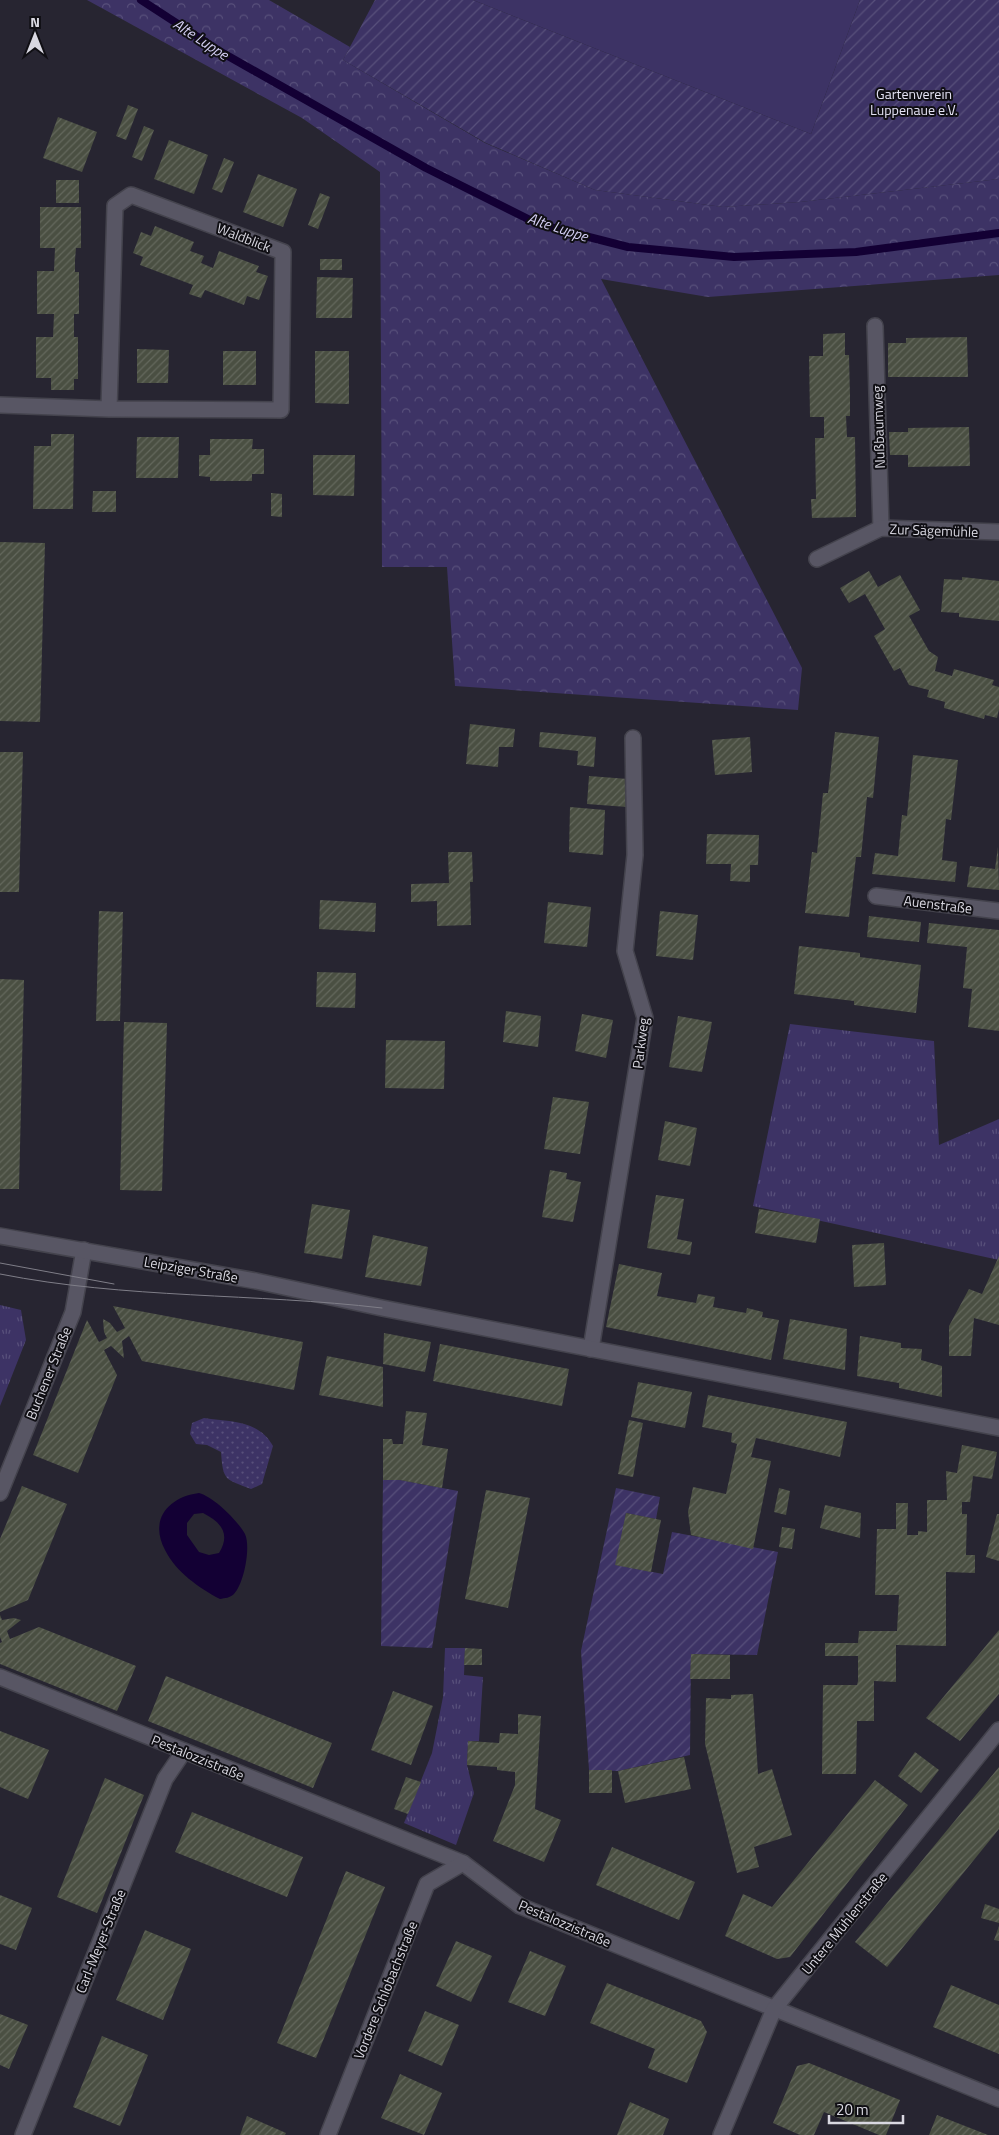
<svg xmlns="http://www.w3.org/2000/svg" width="999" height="2135" font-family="'Titillium Web',sans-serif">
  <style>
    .grass { fill: url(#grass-tufts) }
    .forest { fill: url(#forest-crowns) }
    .park { fill: url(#park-dots) }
    .garden { fill: url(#garden-furrows) }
    .pitch { fill: #3d3365 }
    .water { fill: #130034; fill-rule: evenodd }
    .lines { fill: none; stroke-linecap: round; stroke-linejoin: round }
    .stream { stroke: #130034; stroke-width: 8 }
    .building { fill: url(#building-hatch) }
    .street-casing { stroke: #44434d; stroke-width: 18 }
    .secondary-casing { stroke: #44434d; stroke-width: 18 }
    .street { stroke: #585664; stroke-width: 15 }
    .secondary { stroke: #585664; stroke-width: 15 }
    .tram { stroke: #7f7e88; stroke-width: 1 }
    .labels { text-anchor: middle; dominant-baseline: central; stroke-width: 4; stroke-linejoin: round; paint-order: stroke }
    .park-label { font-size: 14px; fill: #e4e2f4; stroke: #100f14 }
    .street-label { font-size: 14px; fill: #d9d8e1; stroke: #100f14 }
    .water-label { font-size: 15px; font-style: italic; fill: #d3cef3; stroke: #100f14 }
  </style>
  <defs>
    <pattern id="grass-tufts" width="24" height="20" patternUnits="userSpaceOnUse" patternTransform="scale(1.25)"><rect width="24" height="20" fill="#3d3365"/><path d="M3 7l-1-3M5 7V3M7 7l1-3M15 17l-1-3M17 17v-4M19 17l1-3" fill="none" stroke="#58507b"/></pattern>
    <pattern id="forest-crowns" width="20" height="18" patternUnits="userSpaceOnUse" patternTransform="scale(1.25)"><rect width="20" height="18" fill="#3d3365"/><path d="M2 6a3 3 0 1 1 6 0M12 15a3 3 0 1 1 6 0" fill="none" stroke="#58507b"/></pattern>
    <pattern id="park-dots" width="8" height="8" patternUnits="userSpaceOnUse" patternTransform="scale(1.25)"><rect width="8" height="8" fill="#3d3365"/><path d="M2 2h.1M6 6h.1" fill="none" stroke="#58507b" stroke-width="1.8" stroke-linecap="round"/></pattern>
    <pattern id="garden-furrows" width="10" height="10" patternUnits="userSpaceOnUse" patternTransform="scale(1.25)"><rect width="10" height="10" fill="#3d3365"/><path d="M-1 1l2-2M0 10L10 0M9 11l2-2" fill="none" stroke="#58507b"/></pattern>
    <pattern id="building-hatch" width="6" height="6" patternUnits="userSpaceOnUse" patternTransform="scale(1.25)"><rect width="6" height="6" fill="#4a4f42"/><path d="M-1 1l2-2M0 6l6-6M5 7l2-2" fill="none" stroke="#64685d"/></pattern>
  </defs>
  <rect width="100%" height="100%" fill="#272531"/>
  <g class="grass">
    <polygon points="790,1024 934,1041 939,1145 999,1119 999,1260 753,1206"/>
    <polygon points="0,1305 21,1310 26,1340 0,1406"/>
    <polygon points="445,1648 465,1648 464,1675 483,1677 479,1741 469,1741 468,1744 467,1765 474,1793 456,1845 404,1823 432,1753 443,1697"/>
  </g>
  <polygon class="forest" points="87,0 269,0 350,47 343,60 485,143 595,190 723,207 800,202 999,179 999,275 708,297 601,279 802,668 798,710 455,686 447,567 382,567 380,172 302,118"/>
  <path class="park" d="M 204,1418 C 231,1422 259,1420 273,1446 L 262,1484 L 251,1489 C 225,1479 223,1481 221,1452 L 207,1445 L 196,1444 L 190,1434 L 192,1423 Z"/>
  <g class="garden">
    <polygon points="375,0 473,0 811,134 860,0 999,0 999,179 800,202 723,207 595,190 486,143 343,60"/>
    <polygon points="383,1480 400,1480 458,1491 432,1648 381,1646"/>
    <polygon points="616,1488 660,1497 656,1519 626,1513 616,1565 663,1574 672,1532 778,1552 757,1655 691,1654 690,1755 618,1771 589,1770 581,1651"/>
  </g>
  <polygon class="pitch" points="473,0 860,0 811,134"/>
  <path class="water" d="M 199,1493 C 214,1497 238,1521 245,1534 C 251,1547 244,1584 234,1594 C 230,1598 225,1598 220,1599 C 199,1588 176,1572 165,1550 C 149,1520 168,1497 199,1493 ZM 203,1513 C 221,1522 231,1534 219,1553 L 209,1555 L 199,1552 L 187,1535 L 187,1523 L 194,1514 Z"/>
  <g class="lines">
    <polyline class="stream" points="141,0 221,52 426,168 538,224 628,247 734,257 856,252 999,233"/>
  </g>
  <g class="building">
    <polygon points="128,105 138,109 126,140 116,136"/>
    <polygon points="58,117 97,132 82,172 43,158"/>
    <polygon points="144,126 154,130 142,161 132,157"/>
    <polygon points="169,140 208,155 194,194 154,179"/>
    <polygon points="224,158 234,162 222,193 212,189"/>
    <polygon points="258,174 297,189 283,227 243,212"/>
    <rect x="56" y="180" width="23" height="23"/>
    <polygon points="320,193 330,197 318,229 308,225"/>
    <polygon points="40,207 81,207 81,248 76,248 75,260 75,272 79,272 79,314 74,314 74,337 78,337 78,379 74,379 74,390 51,390 51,378 36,378 36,337 53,337 54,314 37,314 37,271 54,271 55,248 40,248"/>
    <polygon points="155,226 194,242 190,251 204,256 201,263 213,268 219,251 259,266 256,272 268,276 259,300 247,296 244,305 205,290 201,298 189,294 193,285 140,265 143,257 133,253 141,232 151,236"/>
    <rect x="320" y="259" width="22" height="11"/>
    <polygon points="317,277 353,278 352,318 316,318"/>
    <polygon points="845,333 845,355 849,355 850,396 850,416 846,416 847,437 855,437 856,517 812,518 811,499 816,499 815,438 824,438 824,417 810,417 809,356 823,356 823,334"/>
    <polygon points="967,337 968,377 888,377 888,343 906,343 906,338"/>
    <polygon points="137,349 169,350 168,383 137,383"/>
    <rect x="223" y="351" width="33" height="34"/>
    <polygon points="315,351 349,351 349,404 315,403"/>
    <polygon points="969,427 970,466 908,467 908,455 890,455 889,432 908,432 908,428"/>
    <polygon points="51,434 74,434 73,509 33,509 34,446 51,446"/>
    <polygon points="137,437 179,437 178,478 136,478"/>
    <polygon points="210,439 253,439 252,449 264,449 264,474 252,474 252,481 210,481 210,477 199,476 199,455 210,455"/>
    <polygon points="313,455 355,455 354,496 313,495"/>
    <polygon points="93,491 116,491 116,512 92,512"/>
    <polygon points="271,493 282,494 282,517 271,516"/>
    <polygon points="0,542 45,543 40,722 0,721"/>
    <polygon points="869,571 878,587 900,575 920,610 909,616 929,651 938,657 935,671 952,676 954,669 994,680 992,685 999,687 999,709 997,718 985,715 984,719 944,708 945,702 927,697 929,690 909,685 900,668 894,671 874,636 885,629 865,594 849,603 840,588"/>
    <polygon points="962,577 999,581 999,621 959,617 959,613 941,612 944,579 962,580"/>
    <polygon points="470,724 515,729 513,747 499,747 498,767 466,764"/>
    <polygon points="540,732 596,737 594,767 577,765 578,751 539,747"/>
    <polygon points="835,732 879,737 873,798 867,797 861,857 856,857 849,917 805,913 812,852 817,853 823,793 828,793"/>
    <polygon points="750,737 752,772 715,775 712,740"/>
    <polygon points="0,752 23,752 19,892 0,892"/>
    <polygon points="913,755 958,760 951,820 946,819 942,860 957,862 955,882 872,874 875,853 898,856 902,815 907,816"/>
    <polygon points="589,776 628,779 627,807 587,804"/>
    <polygon points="570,807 605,810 603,855 569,852"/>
    <polygon points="707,834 759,835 758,865 750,865 750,882 730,881 731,864 706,864"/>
    <polygon points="998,847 999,890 967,887 970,866 995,869"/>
    <polygon points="448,852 472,852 473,882 470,882 471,925 437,926 437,901 411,902 411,884 449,883"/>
    <polygon points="320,900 376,903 375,932 319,929"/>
    <polygon points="548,902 591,907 587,947 544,943"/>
    <polygon points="99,911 123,912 120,1021 96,1021"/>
    <polygon points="660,911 698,915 693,960 656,956"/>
    <polygon points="869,916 921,922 919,942 867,937"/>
    <polygon points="929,923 999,930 999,1031 968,1027 972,989 963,988 967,947 927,943"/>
    <polygon points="799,946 860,953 860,957 921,965 916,1013 854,1005 854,1001 794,994"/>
    <polygon points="317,972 356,973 355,1008 316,1007"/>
    <polygon points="0,979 24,980 19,1189 0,1189"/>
    <polygon points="506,1011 541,1016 538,1047 503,1042"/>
    <polygon points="582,1014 613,1020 606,1058 575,1051"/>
    <polygon points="678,1016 712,1022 702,1072 669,1067"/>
    <polygon points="124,1022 167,1023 162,1191 120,1190"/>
    <polygon points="386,1040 445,1041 444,1089 385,1088"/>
    <polygon points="553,1097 589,1102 580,1154 544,1149"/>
    <polygon points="665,1121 697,1128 690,1166 658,1160"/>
    <polygon points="550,1170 567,1173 566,1179 581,1182 573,1222 542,1217"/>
    <polygon points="656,1195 684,1199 677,1239 692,1242 690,1255 647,1248"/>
    <polygon points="312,1204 350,1210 342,1259 304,1253"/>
    <polygon points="759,1209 820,1219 816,1243 755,1233"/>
    <polygon points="373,1235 428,1247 421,1286 365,1277"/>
    <polygon points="884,1243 886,1285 854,1287 852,1245"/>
    <polygon points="999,1256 999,1325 974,1318 971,1356 949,1356 949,1326 969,1289 982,1294"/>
    <polygon points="619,1264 662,1273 657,1296 696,1303 698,1294 715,1297 713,1307 746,1313 747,1308 763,1312 762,1317 779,1320 771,1360 606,1327"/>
    <polygon points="113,1306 303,1342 294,1390 142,1361 129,1336 122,1341 124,1358 111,1346 104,1350 117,1375 78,1473 33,1455 87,1320 99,1342 107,1338 104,1332 103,1319 110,1323 117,1332 125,1328"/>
    <polygon points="790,1319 847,1329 845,1370 783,1359"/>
    <polygon points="384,1333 431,1342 425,1372 383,1364"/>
    <polygon points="860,1336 901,1343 901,1348 922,1349 921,1360 942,1366 942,1397 899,1388 899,1383 857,1376"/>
    <polygon points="440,1344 569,1369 562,1406 433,1381"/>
    <polygon points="327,1356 383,1367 383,1407 319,1395"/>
    <polygon points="638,1382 692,1392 685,1428 631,1417"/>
    <polygon points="708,1395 847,1422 840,1457 756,1438 751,1457 771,1461 753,1549 691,1535 688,1512 693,1487 726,1494 737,1444 731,1442 732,1433 702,1427"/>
    <polygon points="406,1411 427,1413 422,1445 448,1449 442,1488 400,1480 383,1480 383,1439 392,1439 393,1444 403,1444"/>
    <polygon points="629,1420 643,1423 633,1477 618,1474"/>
    <polygon points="962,1445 997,1452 992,1479 973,1476 970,1502 962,1502 962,1514 967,1514 966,1555 975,1555 975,1573 946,1572 946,1646 896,1645 896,1682 874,1681 874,1721 857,1721 856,1774 822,1774 823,1685 857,1685 858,1681 858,1656 825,1656 825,1643 858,1643 859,1631 897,1631 899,1595 875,1595 877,1529 896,1529 896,1503 908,1503 907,1535 918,1535 918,1531 927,1532 927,1500 947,1500 946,1471 957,1473"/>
    <polygon points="22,1486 67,1504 28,1600 0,1612 0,1539"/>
    <polygon points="779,1488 790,1491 786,1515 774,1512"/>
    <polygon points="486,1490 530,1498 508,1608 465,1599"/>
    <polygon points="825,1505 861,1513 860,1538 820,1528"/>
    <polygon points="626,1513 661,1520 651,1572 615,1565"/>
    <polygon points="997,1514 999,1514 999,1561 986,1557"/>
    <polygon points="782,1527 795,1529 792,1549 779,1547"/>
    <polygon points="0,1615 2,1620 14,1618 21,1620 7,1631 10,1639 39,1627 136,1666 117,1711 0,1664 0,1643 2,1642 0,1637"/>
    <polygon points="999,1630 999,1694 960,1741 926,1718"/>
    <polygon points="465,1648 482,1649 482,1665 464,1665"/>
    <polygon points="691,1654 730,1655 730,1679 690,1679"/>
    <polygon points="166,1676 332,1743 313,1788 148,1721"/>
    <polygon points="393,1691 433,1706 411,1765 371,1750"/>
    <polygon points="753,1694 758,1774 772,1769 792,1835 754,1847 759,1867 737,1873 705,1744 706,1698 731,1699 731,1695"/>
    <polygon points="518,1714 541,1716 535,1809 561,1820 544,1862 493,1841 515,1785 515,1772 497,1770 497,1767 467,1765 468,1741 499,1743 500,1733 518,1734"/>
    <polygon points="0,1731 49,1750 28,1799 0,1787"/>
    <polygon points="915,1752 939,1770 921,1793 898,1776"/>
    <polygon points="684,1757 691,1789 625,1803 618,1771"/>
    <polygon points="999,1767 999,1829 887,1967 855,1942"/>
    <rect x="589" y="1770" width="23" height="23"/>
    <polygon points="406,1777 421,1782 408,1814 394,1809"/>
    <polygon points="105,1778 144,1795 97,1913 57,1897"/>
    <polygon points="875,1780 908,1805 790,1957 777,1959 725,1936 743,1894 772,1907"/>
    <polygon points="192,1812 303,1857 287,1897 175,1852"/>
    <polygon points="612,1847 695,1882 679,1920 596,1885"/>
    <polygon points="346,1871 385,1887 316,2058 277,2043"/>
    <polygon points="0,1895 32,1908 16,1950 0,1944"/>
    <polygon points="985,1904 999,1909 999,1923 981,1918"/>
    <polygon points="999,1926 999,1941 994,1940"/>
    <polygon points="145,1930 191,1949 163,2020 116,2000"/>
    <polygon points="456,1941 492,1956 471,2002 436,1986"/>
    <polygon points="530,1951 566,1966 545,2016 508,2002"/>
    <polygon points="607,1983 701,2021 707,2032 687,2083 648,2068 655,2049 590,2023"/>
    <polygon points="951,1985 999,2005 999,2054 933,2027"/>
    <polygon points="425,2011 459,2025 442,2066 408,2051"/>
    <polygon points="0,2014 28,2025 9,2069 0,2065"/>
    <polygon points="102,2036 148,2055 120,2126 73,2107"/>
    <polygon points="809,2063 900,2100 886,2135 879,2135 824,2112 814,2135 800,2135 773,2123 797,2066"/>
    <polygon points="400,2074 442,2093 424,2135 381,2118"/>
    <polygon points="630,2102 669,2119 663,2135 617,2135"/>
    <polygon points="937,2115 988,2135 929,2135"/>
    <polygon points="247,2116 286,2133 285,2135 240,2135"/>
  </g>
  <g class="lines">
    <defs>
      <g id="street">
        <polyline points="875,326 881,528"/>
        <polyline points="0,405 109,409 281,410 283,252 131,195 115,206 109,409"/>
        <polyline points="817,559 881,528 999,532"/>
        <polyline points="876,896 999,911"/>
        <polyline points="591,1349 645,1018 625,951 635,855 633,738"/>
        <polyline points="0,1493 73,1312 84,1250"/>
        <polyline points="0,1677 463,1863 520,1906 999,2099"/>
        <polyline points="23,2135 165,1779 184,1751"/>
        <polyline points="328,2135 427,1884 463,1863"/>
        <polyline points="721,2135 774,2009 999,1730"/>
      </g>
      <polyline id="secondary" points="0,1236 256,1281 382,1308 999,1428"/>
    </defs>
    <use href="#street" class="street-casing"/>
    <use href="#secondary" class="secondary-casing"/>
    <use href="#street" class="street"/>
    <use href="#secondary" class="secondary"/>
    <g class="tram">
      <polyline points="0,1263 114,1284"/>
      <path d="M 0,1274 C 126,1299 255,1293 382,1308"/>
    </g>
  </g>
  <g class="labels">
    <g class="park-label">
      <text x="914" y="93">Gartenverein<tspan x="914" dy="16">Luppenaue e.V.</tspan></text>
    </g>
    <g class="street-label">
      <text transform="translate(244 237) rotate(21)">Waldblick</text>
      <text transform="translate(878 427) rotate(-92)">Nußbaumweg</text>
      <text transform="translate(934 530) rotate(2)">Zur Sägemühle</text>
      <text transform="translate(938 904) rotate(7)">Auenstraße</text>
      <text transform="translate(640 1043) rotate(-83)">Parkweg</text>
      <text transform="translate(191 1269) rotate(10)">Leipziger Straße</text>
      <text transform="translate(48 1373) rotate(-68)">Buchener Straße</text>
      <text transform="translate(198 1757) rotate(22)">Pestalozzistraße</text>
      <text transform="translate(565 1923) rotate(23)">Pestalozzistraße</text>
      <text transform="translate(844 1923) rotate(-51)">Untere Mühlenstraße</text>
      <text transform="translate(100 1941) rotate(-68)">Carl-Meyer-Straße</text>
      <text transform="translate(385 1990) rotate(-68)">Vordere Schlobachstraße</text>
    </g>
    <g class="water-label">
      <text transform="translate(201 39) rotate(33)">Alte Luppe</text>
      <text transform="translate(558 227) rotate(18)">Alte Luppe</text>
    </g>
  </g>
  <g transform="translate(35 35)" stroke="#100f14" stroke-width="4" paint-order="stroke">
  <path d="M0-4L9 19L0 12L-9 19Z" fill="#d9d8e1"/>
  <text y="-8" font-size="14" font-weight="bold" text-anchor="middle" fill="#d9d8e1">N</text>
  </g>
  <path d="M829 2115v8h74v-8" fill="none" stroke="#d9d8e1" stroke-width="2.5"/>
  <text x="836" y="2115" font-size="15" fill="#d9d8e1" stroke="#100f14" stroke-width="4" paint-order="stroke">20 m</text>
</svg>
